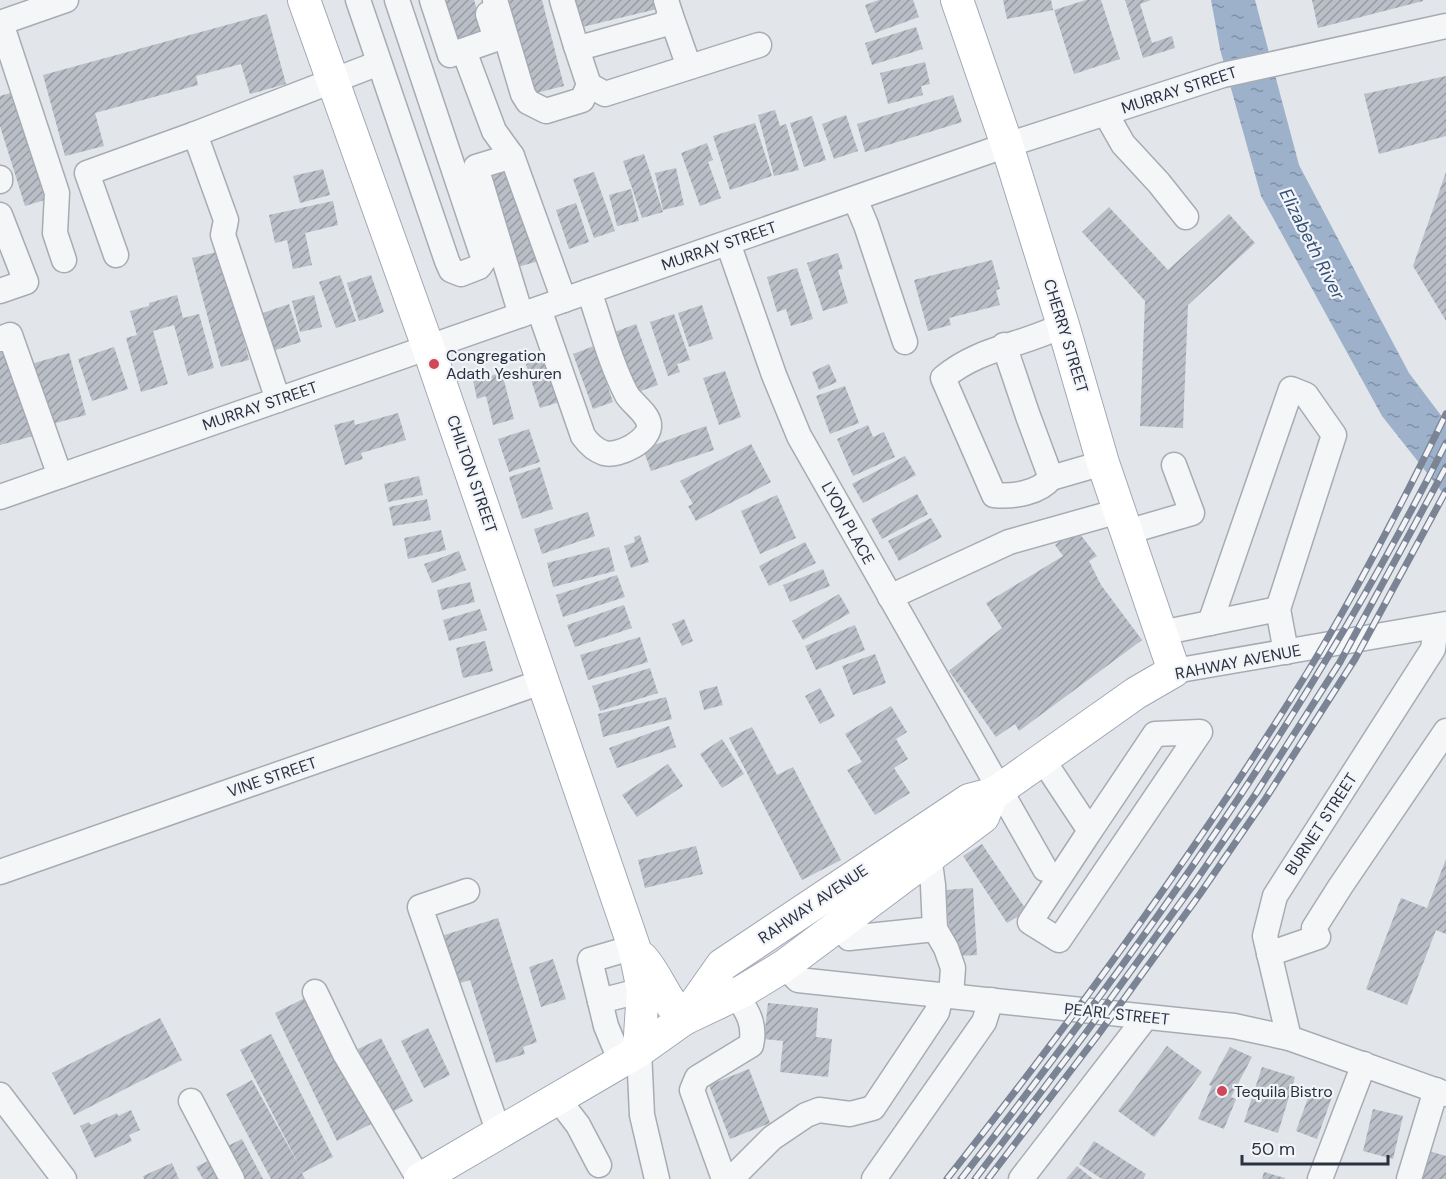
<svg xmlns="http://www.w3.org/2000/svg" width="1446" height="1179" font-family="'DM Sans',sans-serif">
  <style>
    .water { fill: url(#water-ripples) }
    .building { fill: url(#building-hatch) }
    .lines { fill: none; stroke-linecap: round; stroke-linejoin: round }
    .minor-casing { stroke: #a7acb4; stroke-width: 27 }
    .major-casing { stroke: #a1a9b6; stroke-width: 34 }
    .minor { stroke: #f5f6f8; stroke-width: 24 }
    .major { stroke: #fff; stroke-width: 32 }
    .rail-casing { stroke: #7b8494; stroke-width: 7 }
    .rail { stroke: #f2f4f8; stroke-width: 4.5; stroke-dasharray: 14; stroke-linecap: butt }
    .poi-dot { fill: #cf4758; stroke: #f2f4f8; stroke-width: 2 }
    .labels { text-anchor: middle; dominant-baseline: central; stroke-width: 4.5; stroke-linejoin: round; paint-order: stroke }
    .street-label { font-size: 16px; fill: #2a3242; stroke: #f2f4f8 }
    .poi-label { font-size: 16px; fill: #2a3242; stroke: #f2f4f8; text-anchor: start }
    .water-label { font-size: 18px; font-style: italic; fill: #335077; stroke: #f2f4f8 }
  </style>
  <defs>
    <pattern id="water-ripples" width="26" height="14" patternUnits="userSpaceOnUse" patternTransform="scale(1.5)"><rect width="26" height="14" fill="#9db2ca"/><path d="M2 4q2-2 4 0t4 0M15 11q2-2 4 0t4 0" fill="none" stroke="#8091a6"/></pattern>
    <pattern id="building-hatch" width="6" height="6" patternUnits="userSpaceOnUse" patternTransform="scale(1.5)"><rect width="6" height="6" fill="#b9bec7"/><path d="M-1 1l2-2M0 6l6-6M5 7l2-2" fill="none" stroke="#979ba3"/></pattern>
  </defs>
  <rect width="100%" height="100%" fill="#e2e5ea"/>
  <polygon class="water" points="1211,0 1255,0 1299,165 1409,373 1446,422 1446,497 1382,416 1261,196 1220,49"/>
  <g class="building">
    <polygon points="441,0 474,0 478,13 490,32 453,43"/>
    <polygon points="504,0 542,0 564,86 528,95"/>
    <polygon points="567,0 654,0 657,9 574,29"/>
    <polygon points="879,0 913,0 919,17 875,33 865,5"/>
    <polygon points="1003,0 1051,0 1053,10 1007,19"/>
    <polygon points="1086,0 1101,0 1120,59 1074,74 1054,10"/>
    <polygon points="1125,0 1151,0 1140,4 1152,43 1172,36 1175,48 1143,58"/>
    <polygon points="1312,0 1423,0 1423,1 1318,28"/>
    <polygon points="267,14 286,84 250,94 241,64 196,76 198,85 95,113 104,146 65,156 43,75"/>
    <polygon points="916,27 923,49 872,65 865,43"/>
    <polygon points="925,62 930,84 921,86 923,95 888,104 880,73"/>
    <polygon points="1446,76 1446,136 1379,154 1364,94"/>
    <polygon points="17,91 51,198 25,206 0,126 0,96"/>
    <polygon points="953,95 962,122 865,152 857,124"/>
    <polygon points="775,110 780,126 786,124 799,170 774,176 758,115"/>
    <polygon points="846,115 858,151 834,159 822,124"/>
    <polygon points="812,116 826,160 804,167 790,123"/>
    <polygon points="755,123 772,176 730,190 713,136"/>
    <polygon points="707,143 713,160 708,162 721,198 700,206 681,153"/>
    <polygon points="644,154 663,212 642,218 623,161"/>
    <polygon points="512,165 539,261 510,269 482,174"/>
    <polygon points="676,168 684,205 663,210 655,173"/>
    <polygon points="323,169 330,195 300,203 293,176"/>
    <polygon points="594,172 615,231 594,238 573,179"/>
    <polygon points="1446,172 1446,321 1413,266"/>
    <polygon points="631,189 639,221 617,226 609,195"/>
    <polygon points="333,201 338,225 305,233 312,265 293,269 287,240 275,243 269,215"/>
    <polygon points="576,203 589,242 569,249 556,210"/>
    <polygon points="1109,207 1168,270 1229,214 1255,243 1188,305 1183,428 1140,426 1145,301 1082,232"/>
    <polygon points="221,251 249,360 221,367 192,258"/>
    <polygon points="838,253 843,269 838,270 848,303 823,311 807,263"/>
    <polygon points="992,260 1000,289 996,290 1000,305 949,318 951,325 928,331 914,280"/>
    <polygon points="797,268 813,319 791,326 786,309 777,312 767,277"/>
    <polygon points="340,275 356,321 336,328 319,282"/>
    <polygon points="371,275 384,312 359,321 347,283"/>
    <polygon points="177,295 183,318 199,314 214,368 188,376 174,325 153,331 168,384 141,392 126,338 137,335 130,311 149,306 149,303"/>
    <polygon points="314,295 322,327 300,332 292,301"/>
    <polygon points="289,304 301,342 266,353 254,316"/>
    <polygon points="702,305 713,339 689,347 678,313"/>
    <polygon points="674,314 690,360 677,364 680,372 668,376 650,322"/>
    <polygon points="636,324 658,385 632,394 609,334"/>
    <polygon points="11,342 37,435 0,445 0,345"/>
    <polygon points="594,346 613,402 593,409 573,354"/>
    <polygon points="114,347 128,389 92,401 78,359"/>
    <polygon points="69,353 86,415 48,425 31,364"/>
    <polygon points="549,357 563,401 540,408 526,364"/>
    <polygon points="829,364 837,382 819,390 812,372"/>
    <polygon points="725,371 741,417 719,425 703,378"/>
    <polygon points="502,373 514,419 493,425 486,396 477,399 473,380"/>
    <polygon points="845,386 859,423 830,434 816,396"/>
    <polygon points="398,413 406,440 361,453 363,459 345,465 334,425 354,420 355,425"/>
    <polygon points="868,425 873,437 884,432 895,457 853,476 837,439"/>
    <polygon points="706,426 714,450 651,471 643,449"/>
    <polygon points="529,429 540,462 509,472 498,439"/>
    <polygon points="751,444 771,482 696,521 688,506 693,504 680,481"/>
    <polygon points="905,456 916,475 863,503 852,484"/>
    <polygon points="540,467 553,509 522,519 509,477"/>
    <polygon points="419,476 423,495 388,502 384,484"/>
    <polygon points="917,494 928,514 882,539 871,519"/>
    <polygon points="777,495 796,538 760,554 741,511"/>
    <polygon points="427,499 431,520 393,526 389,507"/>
    <polygon points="588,512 595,536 542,554 534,529"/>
    <polygon points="931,518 942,537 899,561 888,541"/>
    <polygon points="1076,529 1097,556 1089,561 1101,585 1142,640 1019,731 1015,724 996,737 949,671 1002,628 986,603 1063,556 1055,545"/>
    <polygon points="441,530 446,550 408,559 404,538"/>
    <polygon points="640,535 649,562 631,568 624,546 635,542 634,537"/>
    <polygon points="805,542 816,563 769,586 759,566"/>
    <polygon points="609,547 615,571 553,587 547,563"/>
    <polygon points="459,551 466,570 432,583 424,564"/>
    <polygon points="823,569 830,586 790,602 783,585"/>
    <polygon points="617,575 625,597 563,617 556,595"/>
    <polygon points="470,582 475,602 442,610 437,590"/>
    <polygon points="839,594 850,613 803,640 792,621"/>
    <polygon points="624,605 632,628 575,647 567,625"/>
    <polygon points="480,609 487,630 449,641 443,620"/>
    <polygon points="684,619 693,641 682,646 672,624"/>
    <polygon points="855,625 865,650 816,670 805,646"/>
    <polygon points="640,637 648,662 588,680 580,655"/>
    <polygon points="485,641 493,671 463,678 456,648"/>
    <polygon points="875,654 886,683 853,695 842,666"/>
    <polygon points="650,668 658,693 600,711 592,686"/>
    <polygon points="717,686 723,705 704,710 699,691"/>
    <polygon points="820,688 835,716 820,724 805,696"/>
    <polygon points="666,697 672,719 603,737 598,714"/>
    <polygon points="891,706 907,732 896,739 908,759 894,768 910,793 875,815 847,770 862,762 845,734"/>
    <polygon points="669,726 676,747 617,768 609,748"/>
    <polygon points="752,727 777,775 793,767 841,860 802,880 729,738"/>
    <polygon points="722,739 744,774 722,788 700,754"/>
    <polygon points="668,764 683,786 637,817 622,795"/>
    <polygon points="982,844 1027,911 1007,923 963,856"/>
    <polygon points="696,846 703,874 645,888 638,860"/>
    <polygon points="1446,859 1446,934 1436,930 1407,1005 1366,989 1401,898 1427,908"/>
    <polygon points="973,888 977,955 958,956 957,943 950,944 946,890"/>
    <polygon points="498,918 537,1042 523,1047 525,1054 496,1063 470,980 454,985 438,937"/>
    <polygon points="553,959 566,999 541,1007 529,967"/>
    <polygon points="311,995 373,1123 337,1141 275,1013"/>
    <polygon points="768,1003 818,1008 816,1037 832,1039 828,1077 780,1072 783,1041 764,1039"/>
    <polygon points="160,1018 182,1060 74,1115 52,1073"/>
    <polygon points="428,1028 450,1075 424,1088 401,1041"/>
    <polygon points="271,1034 333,1157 302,1173 305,1179 271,1179 226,1094 252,1080 301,1169 240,1050"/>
    <polygon points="381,1038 413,1101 390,1113 358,1049"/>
    <polygon points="1167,1046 1202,1072 1154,1137 1118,1111"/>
    <polygon points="1230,1047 1252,1057 1231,1097 1236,1099 1224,1129 1198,1119 1212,1086 1209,1085"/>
    <polygon points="1262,1067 1295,1077 1278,1133 1244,1122"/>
    <polygon points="749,1069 770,1123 730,1139 709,1085"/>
    <polygon points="1312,1087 1333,1094 1317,1139 1296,1131"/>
    <polygon points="1373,1109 1403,1116 1393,1159 1363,1151"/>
    <polygon points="131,1110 140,1130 129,1135 132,1141 95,1158 80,1126 89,1122 91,1125 117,1113 118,1116"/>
    <polygon points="242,1139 263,1179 234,1179 219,1150"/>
    <polygon points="1094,1141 1146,1174 1143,1179 1102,1179 1079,1164"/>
    <polygon points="1429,1151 1446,1156 1446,1179 1421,1179"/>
    <polygon points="216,1157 227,1179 203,1179 196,1167"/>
    <polygon points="172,1163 179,1179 144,1179 143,1176"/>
    <polygon points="1077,1166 1093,1179 1066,1179"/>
    <polygon points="1264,1172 1285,1178 1285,1179 1262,1179"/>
  </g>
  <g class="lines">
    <defs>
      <g id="minor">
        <polyline points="358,0 447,261 451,270 461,274 479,267 484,260 397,0"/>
        <polyline points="432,0 450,55 496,39 488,14"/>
        <polyline points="495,0 523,94 528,102 546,111 582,100 589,85 576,46"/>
        <polyline points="562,0 576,46 583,47 665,24 670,13 666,0"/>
        <polyline points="670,13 689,67"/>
        <polyline points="0,23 66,0"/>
        <polyline points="1,23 57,193 55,233 64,260"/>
        <polyline points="464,51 494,131 512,156"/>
        <polyline points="589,85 605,94 759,45"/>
        <polyline points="1106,114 1123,144 1159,183 1186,217"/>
        <polyline points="0,178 0,181"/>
        <polyline points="855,199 866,225 905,342"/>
        <polyline points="0,215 26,282 0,291"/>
        <polyline points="728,243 774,375 799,436 1045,869"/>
        <polyline points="116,255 87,173 195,134"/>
        <path d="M 539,309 L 583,436 C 588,443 595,450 604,453 C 618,457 651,441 649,424 C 647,413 633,404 627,395 C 610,363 601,325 589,291"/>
        <polyline points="521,315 476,167 512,156 564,300"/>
        <polyline points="0,339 10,335 60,476"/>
        <path d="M 1004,345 L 1028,416 L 1051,478 C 1039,493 1013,497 994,495 L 943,378 C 980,347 1022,346 1063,325"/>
        <polyline points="278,400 223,235 226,220 195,134 379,63"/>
        <polyline points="1051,478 1103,463"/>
        <polyline points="0,497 1007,145 1223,75 1446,26"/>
        <polyline points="1127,532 1192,513 1174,465"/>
        <polyline points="890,597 1009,542 1119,511"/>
        <polyline points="1210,623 1291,389 1306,395 1334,435 1278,609"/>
        <polyline points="1161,633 1278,609 1286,652"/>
        <polyline points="1174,671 1446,624"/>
        <polyline points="1043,760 1090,831 1030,922 1059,940 1200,732 1155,734 1090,831"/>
        <polyline points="929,856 933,885 935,929 946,948 953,968 951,996"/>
        <polyline points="0,872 544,681"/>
        <polyline points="467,891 420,907 499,1133"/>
        <polyline points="837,925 849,938 935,929"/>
        <polyline points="1269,954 1318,937 1314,928 1340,887 1446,731"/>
        <polyline points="784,966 798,980 1234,1026 1289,1038 1446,1094"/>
        <polyline points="315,992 345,1054 419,1179"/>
        <polyline points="600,1001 643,990"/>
        <polyline points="1289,1038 1265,936 1275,896 1433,649 1436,626"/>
        <polyline points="639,1051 642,1115 657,1179"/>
        <polyline points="621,1062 606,1026 590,960 634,947"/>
        <polyline points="0,1095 64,1179"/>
        <polyline points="558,1099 578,1125 599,1165"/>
        <polyline points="191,1101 232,1179"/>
        <path d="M 724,1179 L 692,1090 L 697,1078 L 751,1045 C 756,1024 747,1011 736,994"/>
        <polyline points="731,1179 772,1138 806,1115 819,1110 850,1114 873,1108 937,1012 941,995"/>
        <polyline points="874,1179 984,1022 991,1000"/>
        <polyline points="1021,1179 1146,1017"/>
        <polyline points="1320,1179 1364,1064"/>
        <polyline points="1409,1179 1436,1090"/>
      </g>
      <g id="major">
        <polyline points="304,0 428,347 634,947 643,990 639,1051"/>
        <path d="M 642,958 C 659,977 665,1002 684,1019"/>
        <polyline points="684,1019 722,965 969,800 992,794 999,790 1136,693 1174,671 1103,463 1063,325 1007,145 957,0"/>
        <polyline points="420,1179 639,1051 684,1019 743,991 784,966 983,817 991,797"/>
      </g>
    </defs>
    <use href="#minor" class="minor-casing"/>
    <use href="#major" class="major-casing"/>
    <use href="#minor" class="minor"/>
    <use href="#major" class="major"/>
    <defs>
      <g id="rail">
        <path d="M 947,1179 C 1074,1018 1199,848 1307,673 C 1358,589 1403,502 1446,414"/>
        <path d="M 961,1179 C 1142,947 1314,707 1446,443"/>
        <polyline points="975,1179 1085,1034 1191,888 1257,792 1340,662 1446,467"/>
        <polyline points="988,1179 1098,1035 1200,894 1266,798 1355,659 1446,491"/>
      </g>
    </defs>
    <use href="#rail" class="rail-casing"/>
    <use href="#rail" class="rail"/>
  </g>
  <g class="poi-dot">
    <circle cx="434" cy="364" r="6"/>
    <circle cx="1222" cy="1091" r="6"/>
  </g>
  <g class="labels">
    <g class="street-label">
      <text transform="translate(1179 90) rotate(-18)">MURRAY STREET</text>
      <text transform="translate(719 246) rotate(-19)">MURRAY STREET</text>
      <text transform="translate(1066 336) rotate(73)">CHERRY STREET</text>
      <text transform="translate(260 406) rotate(-19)">MURRAY STREET</text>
      <text transform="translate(472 474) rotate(71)">CHILTON STREET</text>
      <text transform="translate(848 523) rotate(61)">LYON PLACE</text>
      <text transform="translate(1238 662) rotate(-11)">RAHWAY AVENUE</text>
      <text transform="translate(272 777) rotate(-19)">VINE STREET</text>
      <text transform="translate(1321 824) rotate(-57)">BURNET STREET</text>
      <text transform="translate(813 904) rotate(-34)">RAHWAY AVENUE</text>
      <text transform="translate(1117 1014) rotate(6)">PEARL STREET</text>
    </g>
    <g class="poi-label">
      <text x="446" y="355">Congregation<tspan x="446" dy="18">Adath Yeshuren</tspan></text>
      <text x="1234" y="1091">Tequila Bistro</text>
    </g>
    <g class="water-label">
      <text transform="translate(1312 244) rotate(63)">Elizabeth River</text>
    </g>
  </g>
  <path d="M1242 1155v9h146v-9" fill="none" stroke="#2a3242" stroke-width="3"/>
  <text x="1251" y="1155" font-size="18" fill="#2a3242" stroke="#f2f4f8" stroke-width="4.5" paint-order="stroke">50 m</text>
</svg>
